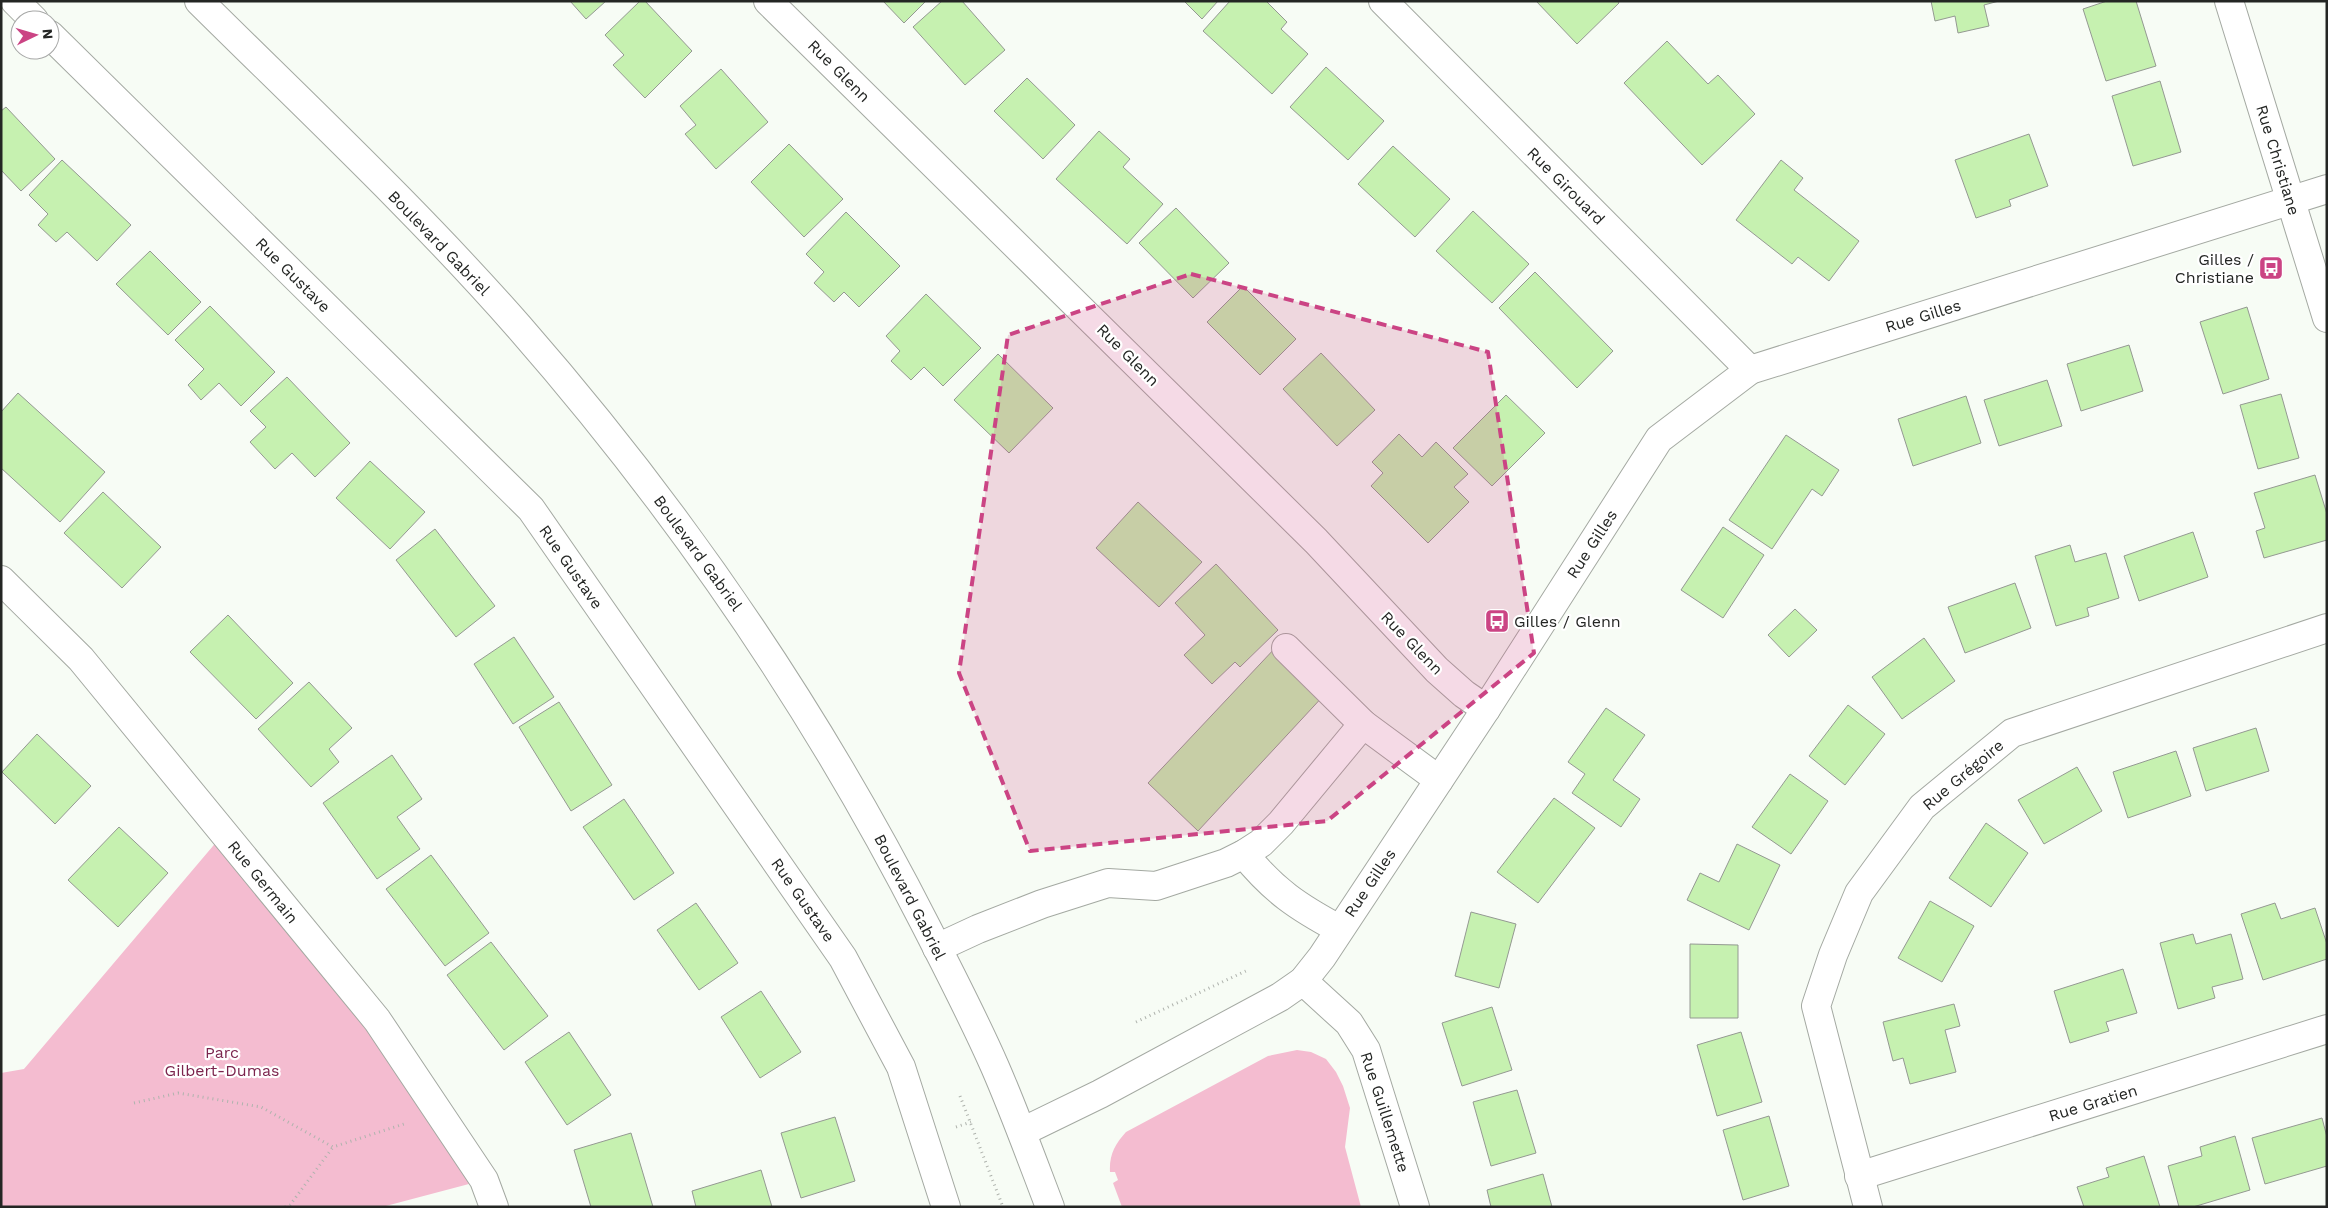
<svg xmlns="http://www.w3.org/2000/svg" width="2328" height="1208" font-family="'Work Sans',sans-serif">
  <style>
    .green { fill: #f4bcd0 }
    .building { fill: #c6f1b0; stroke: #949992 }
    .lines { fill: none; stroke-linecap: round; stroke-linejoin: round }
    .minor-casing { stroke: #a4a9a2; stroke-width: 30 }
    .path { stroke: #afb3ad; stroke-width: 3; stroke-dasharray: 1 4; stroke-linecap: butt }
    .minor { stroke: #fff; stroke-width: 28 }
    .marked { fill: #cb4484; fill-opacity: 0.2; stroke: #cb4484; stroke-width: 4; stroke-dasharray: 10 6; stroke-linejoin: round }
    .labels { text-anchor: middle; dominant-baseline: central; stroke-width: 4.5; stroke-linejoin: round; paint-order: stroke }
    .street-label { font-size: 16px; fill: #242624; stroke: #fff }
    .poi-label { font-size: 16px; fill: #242624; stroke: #fff; text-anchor: end }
    .park-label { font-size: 16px; fill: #7b244d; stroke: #fff }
  </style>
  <rect width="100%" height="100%" fill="#f7fcf5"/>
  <g class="green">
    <polygon points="224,833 484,1180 382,1207 1,1207 1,1073 24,1069"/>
    <path d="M 1297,1050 L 1311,1052 L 1326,1059 L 1336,1072 L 1343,1086 L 1350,1108 L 1345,1147 L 1361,1207 L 1122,1207 L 1113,1183 L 1118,1180 L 1115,1172 L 1110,1172 C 1109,1155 1115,1144 1126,1132 L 1268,1056 Z"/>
  </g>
  <g class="building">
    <polygon points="570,1 606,1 586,19"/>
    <polygon points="640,1 645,1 692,51 645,98 613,65 624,55 605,35"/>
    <polygon points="883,1 926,1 904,23"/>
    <polygon points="942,1 962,1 1005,50 965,85 913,27"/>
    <polygon points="1184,1 1218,1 1202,19"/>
    <polygon points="1230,1 1266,1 1287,22 1281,29 1308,54 1272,94 1203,31"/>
    <polygon points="1536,1 1618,1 1619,3 1577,44"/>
    <polygon points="1931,1 1999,1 1984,5 1989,26 1958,33 1955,16 1935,21"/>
    <polygon points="2107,1 2136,1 2156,66 2106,81 2083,9"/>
    <polygon points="1667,41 1708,84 1718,75 1755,114 1702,165 1624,83"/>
    <polygon points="1326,67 1384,121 1348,160 1290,107"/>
    <polygon points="721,69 768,122 716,169 685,134 696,125 680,106"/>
    <polygon points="1027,78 1075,125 1043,159 994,111"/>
    <polygon points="2160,81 2181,152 2133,166 2112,96"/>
    <polygon points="6,107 55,159 21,191 1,170 1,111"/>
    <polygon points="1099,131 1130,159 1123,167 1163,204 1127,244 1056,179"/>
    <polygon points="2029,134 2048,186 2009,200 2011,206 1976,218 1955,160"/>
    <polygon points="789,144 843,199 804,237 751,182"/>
    <polygon points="1393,146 1450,199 1415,237 1358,184"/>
    <polygon points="62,160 131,225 97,261 67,232 56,242 38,225 48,214 29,195"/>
    <polygon points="1781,160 1803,178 1794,190 1859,241 1829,281 1798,257 1792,264 1736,220"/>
    <polygon points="1176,208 1229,263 1193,298 1139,243"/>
    <polygon points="1473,211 1529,264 1492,303 1436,251"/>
    <polygon points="846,212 900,266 859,307 844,292 834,302 814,283 824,272 806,254"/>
    <polygon points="150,251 201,302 168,335 116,284"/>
    <polygon points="1535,272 1613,351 1577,388 1499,308"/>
    <polygon points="1243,286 1296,339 1260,375 1207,322"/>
    <polygon points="926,294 981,348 943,386 924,367 911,380 891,361 900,351 886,336"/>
    <polygon points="210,306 275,372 241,406 219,383 201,400 188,385 204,369 175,340"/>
    <polygon points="2247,307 2269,379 2223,394 2200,322"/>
    <polygon points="2129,345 2143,391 2081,411 2067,364"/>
    <polygon points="1321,353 1375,410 1337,446 1283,389"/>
    <polygon points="998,354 1053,408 1009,453 954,400"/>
    <polygon points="287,377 350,443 315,477 292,453 275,469 250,442 266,427 250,411"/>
    <polygon points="2047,380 2062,426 1999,446 1984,400"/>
    <polygon points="18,393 105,472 60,522 1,468 1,412"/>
    <polygon points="2281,394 2299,458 2258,469 2240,405"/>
    <polygon points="1506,395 1545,433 1492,486 1453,448"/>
    <polygon points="1966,396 1981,443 1913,466 1898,419"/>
    <polygon points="1399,434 1422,457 1436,442 1468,474 1454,487 1469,502 1428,543 1371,486 1383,473 1372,462"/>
    <polygon points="1786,435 1839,470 1822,496 1812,489 1772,549 1729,520"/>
    <polygon points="370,461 425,512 390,549 336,498"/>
    <polygon points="2315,475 2327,514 2327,540 2264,558 2256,531 2265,528 2254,493"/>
    <polygon points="103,492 161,547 122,588 64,533"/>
    <polygon points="1138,502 1202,562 1159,607 1096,548"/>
    <polygon points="1723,527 1764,555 1723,618 1681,590"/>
    <polygon points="435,529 495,606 456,637 396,560"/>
    <polygon points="2193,532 2208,577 2139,601 2124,556"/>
    <polygon points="2070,545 2075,562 2106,553 2119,598 2087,608 2089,616 2056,626 2035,556"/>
    <polygon points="1216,564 1278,630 1240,667 1235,662 1212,684 1184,655 1205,635 1175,603"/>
    <polygon points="2015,583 2031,628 1965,653 1948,607"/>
    <polygon points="1795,609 1817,630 1789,657 1768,635"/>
    <polygon points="228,615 293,683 256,719 190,652"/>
    <polygon points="514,637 554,697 513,724 474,664"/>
    <polygon points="1924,638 1955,681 1902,719 1872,677"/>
    <polygon points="1277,646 1326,693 1198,831 1148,783"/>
    <polygon points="309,682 352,728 329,749 339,762 311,787 258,729"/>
    <polygon points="559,702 612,785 571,811 519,727"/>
    <polygon points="1848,705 1885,734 1845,785 1809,756"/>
    <polygon points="1606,708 1645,735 1613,780 1640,799 1621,827 1572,793 1585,774 1568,762"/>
    <polygon points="2256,728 2269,771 2206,791 2193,748"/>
    <polygon points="37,734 91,786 55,824 2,772"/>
    <polygon points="2176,751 2191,796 2128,818 2113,772"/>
    <polygon points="392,755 422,799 397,817 420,849 377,879 323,803"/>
    <polygon points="2077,767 2102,811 2044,844 2018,800"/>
    <polygon points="1790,774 1828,801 1791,854 1752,827"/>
    <polygon points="1554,798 1595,828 1538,903 1497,872"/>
    <polygon points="624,799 674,873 634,900 583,827"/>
    <polygon points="1986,823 2028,853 1991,907 1949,878"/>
    <polygon points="119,827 168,873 118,927 68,880"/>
    <polygon points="1737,844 1780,865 1749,930 1687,900 1700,873 1719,882"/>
    <polygon points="431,855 489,933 445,966 386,889"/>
    <polygon points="1930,901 1974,926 1942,982 1898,958"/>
    <polygon points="696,903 738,963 699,990 657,930"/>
    <polygon points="2275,903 2281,919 2315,908 2327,944 2327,959 2263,980 2241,914"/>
    <polygon points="1471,912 1516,924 1499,988 1455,976"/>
    <polygon points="2193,934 2196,944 2231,934 2243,979 2212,987 2215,998 2178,1009 2160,943"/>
    <polygon points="491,942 548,1016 504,1050 447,975"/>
    <polygon points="1690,944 1738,945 1738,1018 1690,1018"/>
    <polygon points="2123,969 2137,1013 2106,1022 2109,1031 2070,1043 2054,991"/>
    <polygon points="761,991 801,1052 760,1078 721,1017"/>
    <polygon points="1954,1004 1960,1026 1945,1030 1956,1072 1910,1084 1903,1058 1893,1061 1883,1022"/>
    <polygon points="1492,1007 1512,1070 1462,1086 1442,1023"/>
    <polygon points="569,1032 611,1095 567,1125 525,1062"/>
    <polygon points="1741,1032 1762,1102 1717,1116 1697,1045"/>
    <polygon points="1517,1090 1536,1153 1491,1166 1473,1102"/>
    <polygon points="1769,1116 1789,1186 1743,1200 1723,1130"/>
    <polygon points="835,1117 855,1181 801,1198 781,1133"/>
    <polygon points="2322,1118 2327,1137 2327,1166 2265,1184 2252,1138"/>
    <polygon points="631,1133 653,1207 591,1207 574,1150"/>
    <polygon points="2235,1136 2250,1190 2193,1207 2179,1207 2168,1166 2202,1156 2200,1147"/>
    <polygon points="2144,1156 2160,1207 2084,1207 2077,1187 2109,1177 2106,1168"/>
    <polygon points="761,1170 772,1207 696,1207 692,1191"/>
    <polygon points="1543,1174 1552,1207 1491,1207 1487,1190"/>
  </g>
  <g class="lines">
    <defs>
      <g id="minor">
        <polyline points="15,1 34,20"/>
        <path d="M 199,1 C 307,108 419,213 519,327 C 680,511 815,708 926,926 C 950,973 974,1019 995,1067 C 1015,1113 1032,1160 1050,1207"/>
        <polyline points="768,1 1316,541 1437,670 1464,694 1486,709"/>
        <polyline points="1383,1 1750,370"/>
        <polyline points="2229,1 2327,318"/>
        <polyline points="50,35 531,509 843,958 901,1067 946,1207"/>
        <polyline points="1,580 81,659 377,1020 484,1180 494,1207"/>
        <polyline points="1286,648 1363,724"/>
        <path d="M 1244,854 C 1274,891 1298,907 1339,929"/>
        <polyline points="937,948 978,929 1042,904 1108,883 1156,886 1226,863 1244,854 1261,843 1281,823 1363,724 1439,780"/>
        <polyline points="1303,981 1349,1023 1366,1050 1415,1207"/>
        <polyline points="1022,1132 1100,1094 1280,997 1303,981 1322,957 1486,709 1659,439 1750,370 2327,189"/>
        <polyline points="1859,1176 2327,1029"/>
        <polyline points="1868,1207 1816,1006 1833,955 1859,893 1922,807 2012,733 2327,628"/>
      </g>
    </defs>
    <use href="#minor" class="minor-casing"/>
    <g class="path">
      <polyline points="1136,1022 1248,970"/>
      <polyline points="960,1096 1003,1207"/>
      <polyline points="134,1103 178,1093 261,1107 333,1147 407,1123"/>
      <polyline points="956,1127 971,1122"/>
      <polyline points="285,1207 290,1205 333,1147"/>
    </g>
    <use href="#minor" class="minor"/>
  </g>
  <path class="marked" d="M 1191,274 L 1488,352 L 1534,653 L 1327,821 L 1030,851 L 959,673 L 1008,335 Z"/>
  <defs>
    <symbol id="bus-square" viewBox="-11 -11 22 22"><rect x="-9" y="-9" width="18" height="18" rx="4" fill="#cb4484" stroke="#fff"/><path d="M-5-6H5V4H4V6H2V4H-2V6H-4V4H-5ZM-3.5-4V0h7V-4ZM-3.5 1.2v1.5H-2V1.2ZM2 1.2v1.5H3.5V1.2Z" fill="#fff"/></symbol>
  </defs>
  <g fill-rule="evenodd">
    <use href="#bus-square" x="2257" y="254" width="28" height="28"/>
    <use href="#bus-square" x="1483" y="607" width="28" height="28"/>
  </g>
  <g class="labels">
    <g class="street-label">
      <text transform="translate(839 71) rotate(45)">Rue Glenn</text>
      <text transform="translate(2278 160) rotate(73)">Rue Christiane</text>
      <text transform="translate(1566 186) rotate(45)">Rue Girouard</text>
      <text transform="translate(439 243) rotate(46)">Boulevard Gabriel</text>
      <text transform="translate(293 275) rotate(45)">Rue Gustave</text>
      <text transform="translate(1923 316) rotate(-17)">Rue Gilles</text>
      <text transform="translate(1128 355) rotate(45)">Rue Glenn</text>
      <text transform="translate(1592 544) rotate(-57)">Rue Gilles</text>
      <text transform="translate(698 553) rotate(54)">Boulevard Gabriel</text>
      <text transform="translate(571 567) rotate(55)">Rue Gustave</text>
      <text transform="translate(1412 643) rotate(46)">Rue Glenn</text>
      <text transform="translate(1963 775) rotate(-40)">Rue Grégoire</text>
      <text transform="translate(263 882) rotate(51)">Rue Germain</text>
      <text transform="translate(1370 883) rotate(-56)">Rue Gilles</text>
      <text transform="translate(910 897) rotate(63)">Boulevard Gabriel</text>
      <text transform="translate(803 900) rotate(55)">Rue Gustave</text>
      <text transform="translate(2093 1103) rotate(-17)">Rue Gratien</text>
      <text transform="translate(1385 1112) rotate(72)">Rue Guillemette</text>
    </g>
    <g class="poi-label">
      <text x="2254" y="259">Gilles /<tspan x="2254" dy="18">Christiane</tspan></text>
      <text x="1514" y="621" text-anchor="start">Gilles / Glenn</text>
    </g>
    <g class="park-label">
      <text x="222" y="1052">Parc<tspan x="222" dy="18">Gilbert-Dumas</tspan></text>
    </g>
  </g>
  <rect width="2328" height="1208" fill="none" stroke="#242624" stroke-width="5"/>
  <g transform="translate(35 35) rotate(85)"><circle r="24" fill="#ffffff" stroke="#a7a8a7"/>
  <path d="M0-4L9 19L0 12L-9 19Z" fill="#cb4484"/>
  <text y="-8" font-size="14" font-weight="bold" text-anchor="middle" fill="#242624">N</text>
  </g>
</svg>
